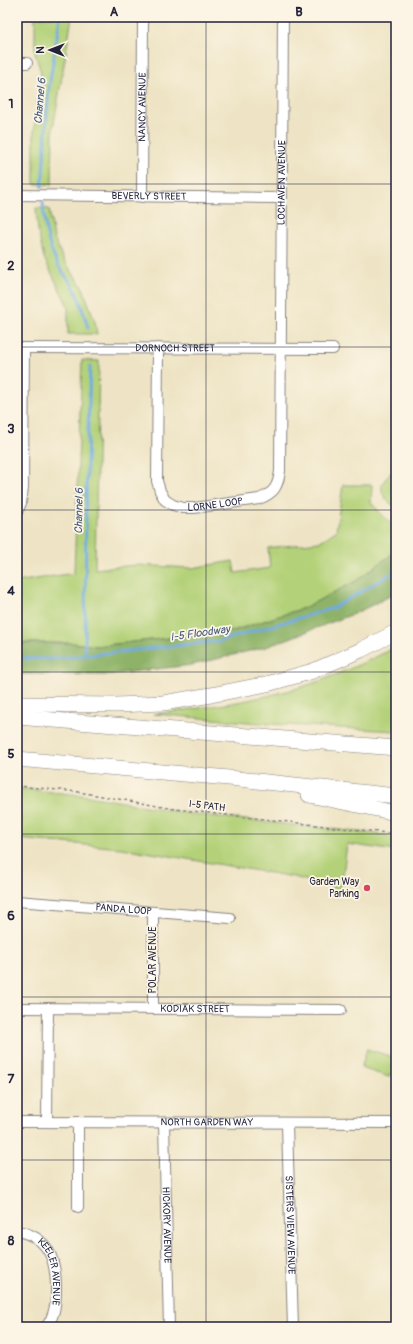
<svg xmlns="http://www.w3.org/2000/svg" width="413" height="1344" font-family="Pangolin,sans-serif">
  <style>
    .green { fill: #b3d178; stroke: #6a7a5a }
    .forest { fill: #8eb368; stroke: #586a52 }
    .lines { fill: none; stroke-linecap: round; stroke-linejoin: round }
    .stream { stroke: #6faae0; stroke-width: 3 }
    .minor-casing { stroke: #888380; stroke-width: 12 }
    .highway-casing { stroke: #888380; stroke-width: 16 }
    .path { stroke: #888380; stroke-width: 1.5; stroke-dasharray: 3 3; stroke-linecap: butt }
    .minor { stroke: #fff; stroke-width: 10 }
    .highway { stroke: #fff; stroke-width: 15 }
    .grid { fill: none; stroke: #22223b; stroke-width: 1; stroke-opacity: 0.55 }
    .poi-dot { fill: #d1495b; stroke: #fcf5e5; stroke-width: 1.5 }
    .labels { text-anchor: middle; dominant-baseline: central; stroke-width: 3.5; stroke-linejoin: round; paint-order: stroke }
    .street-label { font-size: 10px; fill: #22223b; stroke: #fcf5e5 }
    .poi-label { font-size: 10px; fill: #22223b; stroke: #fcf5e5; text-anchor: end }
    .water-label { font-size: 11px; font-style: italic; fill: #41587d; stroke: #fcf5e5 }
    .neatline { fill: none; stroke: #22223b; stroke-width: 1.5 }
    .grid-label { font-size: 13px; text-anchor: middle; font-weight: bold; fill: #22223b }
  </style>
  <rect width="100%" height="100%" fill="#fcf5e5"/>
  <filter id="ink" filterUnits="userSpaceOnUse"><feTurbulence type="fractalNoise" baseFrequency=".025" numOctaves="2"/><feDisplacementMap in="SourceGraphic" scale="8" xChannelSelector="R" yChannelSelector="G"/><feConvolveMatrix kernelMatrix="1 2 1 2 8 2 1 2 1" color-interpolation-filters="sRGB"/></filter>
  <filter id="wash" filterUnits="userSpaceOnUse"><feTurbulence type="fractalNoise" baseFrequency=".012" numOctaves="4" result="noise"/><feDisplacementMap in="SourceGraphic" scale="16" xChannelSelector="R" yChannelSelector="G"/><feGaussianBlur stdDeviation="0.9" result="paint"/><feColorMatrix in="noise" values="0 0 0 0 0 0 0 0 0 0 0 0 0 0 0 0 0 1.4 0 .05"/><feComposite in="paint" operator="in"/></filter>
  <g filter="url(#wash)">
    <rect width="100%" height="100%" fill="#eee4c5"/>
    <g class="green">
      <polygon points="35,17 72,17 53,129 52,185 34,184 34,131 41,72 35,53"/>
      <polygon points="36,208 49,209 54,238 63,259 83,288 95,322 97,334 68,334 68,306 44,258 38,232"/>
      <polygon points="82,360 99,361 95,569 136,565 192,568 233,561 235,573 270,568 268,548 319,542 336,531 343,485 372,485 371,503 396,529 396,551 356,581 304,608 233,631 97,646 72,643 17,643 17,582 74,573"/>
      <path d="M 396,467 L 396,504 L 392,505 C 374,488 382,483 396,467 Z"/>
      <path d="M 396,647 L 396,731 L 271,724 L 153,714 C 202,708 250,702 298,688 C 332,678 364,663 396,647 Z"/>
      <polygon points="17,788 88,796 191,814 396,836 396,851 347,844 341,890 294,877 122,848 17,839"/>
      <polygon points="367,1049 396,1058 389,1077 361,1068"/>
    </g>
    <polygon class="forest" points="396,551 396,593 356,613 266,647 192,665 104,675 17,674 17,643 72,643 97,646 233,631 304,608 356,581"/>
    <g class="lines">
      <g class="stream">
        <polyline points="42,187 49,87 60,17"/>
        <path d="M 43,202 C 44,223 47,244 57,263 C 61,271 68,278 73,286 C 80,299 84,314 88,328"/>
        <polyline points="85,655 86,499 90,366"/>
        <polyline points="17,658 52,659 220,641 333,608 396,571"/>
      </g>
    </g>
  </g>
  <g filter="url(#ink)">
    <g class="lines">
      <defs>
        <g id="minor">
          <polyline points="17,63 27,63"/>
          <path id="s1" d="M 17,195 L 282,198"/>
          <path id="s2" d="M 142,197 L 143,17"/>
          <path id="s3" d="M 17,348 L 333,349"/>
          <path id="s4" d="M 158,348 L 157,481 L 160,491 L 165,500 L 173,505 L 183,508 L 194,508 L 259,499 C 274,493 278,487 280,471 L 283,17"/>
          <polyline points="17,512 21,503 23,488 24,348"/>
          <path id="s5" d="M 17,901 L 230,918"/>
          <path id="s6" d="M 17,1008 L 341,1010"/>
          <polyline points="153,1008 153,913"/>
          <path id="s7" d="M 17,1122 L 396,1123"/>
          <polyline points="47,1122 48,1008"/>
          <path id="s8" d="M 164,1123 L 169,1327"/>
          <path id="s9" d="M 287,1124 L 293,1327"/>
          <polyline points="78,1207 78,1122"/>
          <path id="s10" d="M 17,1231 C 49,1237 56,1259 56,1289 C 56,1303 55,1316 46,1327"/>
        </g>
        <g id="highway">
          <polyline points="17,704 117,705 163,703 211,695 267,684 313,671 361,650 396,632"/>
          <polyline points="17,717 396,748"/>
          <polyline points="17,759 229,778 396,796"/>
          <polyline points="309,795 396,813"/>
        </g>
      </defs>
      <use href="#minor" class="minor-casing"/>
      <use href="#highway" class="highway-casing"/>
      <polyline class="path" points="17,786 79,792 174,809 396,834"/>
      <use href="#minor" class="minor"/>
      <use href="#highway" class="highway"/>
    </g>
  </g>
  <path class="grid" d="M 206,17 L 206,1327M 17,184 L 396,184M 17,347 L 396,347M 17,510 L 396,510M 17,672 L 396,672M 17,834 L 396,834M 17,997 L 396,997M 17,1160 L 396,1160"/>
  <circle class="poi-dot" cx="367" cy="888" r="4"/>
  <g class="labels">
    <g class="street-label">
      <text stroke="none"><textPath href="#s2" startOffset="90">NANCY AVENUE</textPath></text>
      <text stroke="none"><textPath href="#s4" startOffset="576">LOCHAVEN AVENUE</textPath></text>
      <text stroke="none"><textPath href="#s1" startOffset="132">BEVERLY STREET</textPath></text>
      <text stroke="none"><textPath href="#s3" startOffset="158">DORNOCH STREET</textPath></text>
      <text stroke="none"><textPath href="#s4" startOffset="206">LORNE LOOP</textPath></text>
      <text transform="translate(207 806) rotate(7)">I-5 PATH</text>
      <text stroke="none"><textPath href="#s5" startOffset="107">PANDA LOOP</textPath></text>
      <text transform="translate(153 960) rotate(-90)">POLAR AVENUE</text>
      <text stroke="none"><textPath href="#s6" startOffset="178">KODIAK STREET</textPath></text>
      <text stroke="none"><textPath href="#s7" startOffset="190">NORTH GARDEN WAY</textPath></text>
      <text stroke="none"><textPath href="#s8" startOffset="102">HICKORY AVENUE</textPath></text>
      <text stroke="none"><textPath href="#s9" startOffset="101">SISTERS VIEW AVENUE</textPath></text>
      <text stroke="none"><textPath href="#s10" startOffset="59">KEELER AVENUE</textPath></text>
    </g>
    <g class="poi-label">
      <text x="359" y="882">Garden Way<tspan x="359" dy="12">Parking</tspan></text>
    </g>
    <g class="water-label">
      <text transform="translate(40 101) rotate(-85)">Channel 6</text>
      <text transform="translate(79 511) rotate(-89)">Channel 6</text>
      <text transform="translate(200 633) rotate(-8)">I-5 Floodway</text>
    </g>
  </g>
  <rect width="413" height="1344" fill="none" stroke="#fcf5e5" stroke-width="44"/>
  <g transform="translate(50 50) rotate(270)" stroke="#fcf5e5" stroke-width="3" paint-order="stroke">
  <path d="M0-3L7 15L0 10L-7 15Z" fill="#22223b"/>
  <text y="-6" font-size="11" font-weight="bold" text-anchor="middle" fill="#22223b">N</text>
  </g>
  <rect x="22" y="22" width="369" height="1300" class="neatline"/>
  <g class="grid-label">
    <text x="114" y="16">A</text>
    <text x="299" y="16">B</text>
    <text x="11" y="108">1</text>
    <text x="11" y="270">2</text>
    <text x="11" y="433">3</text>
    <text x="11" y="595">4</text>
    <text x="11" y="758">5</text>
    <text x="11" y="920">6</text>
    <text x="11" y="1083">7</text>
    <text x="11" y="1245">8</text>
  </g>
</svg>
